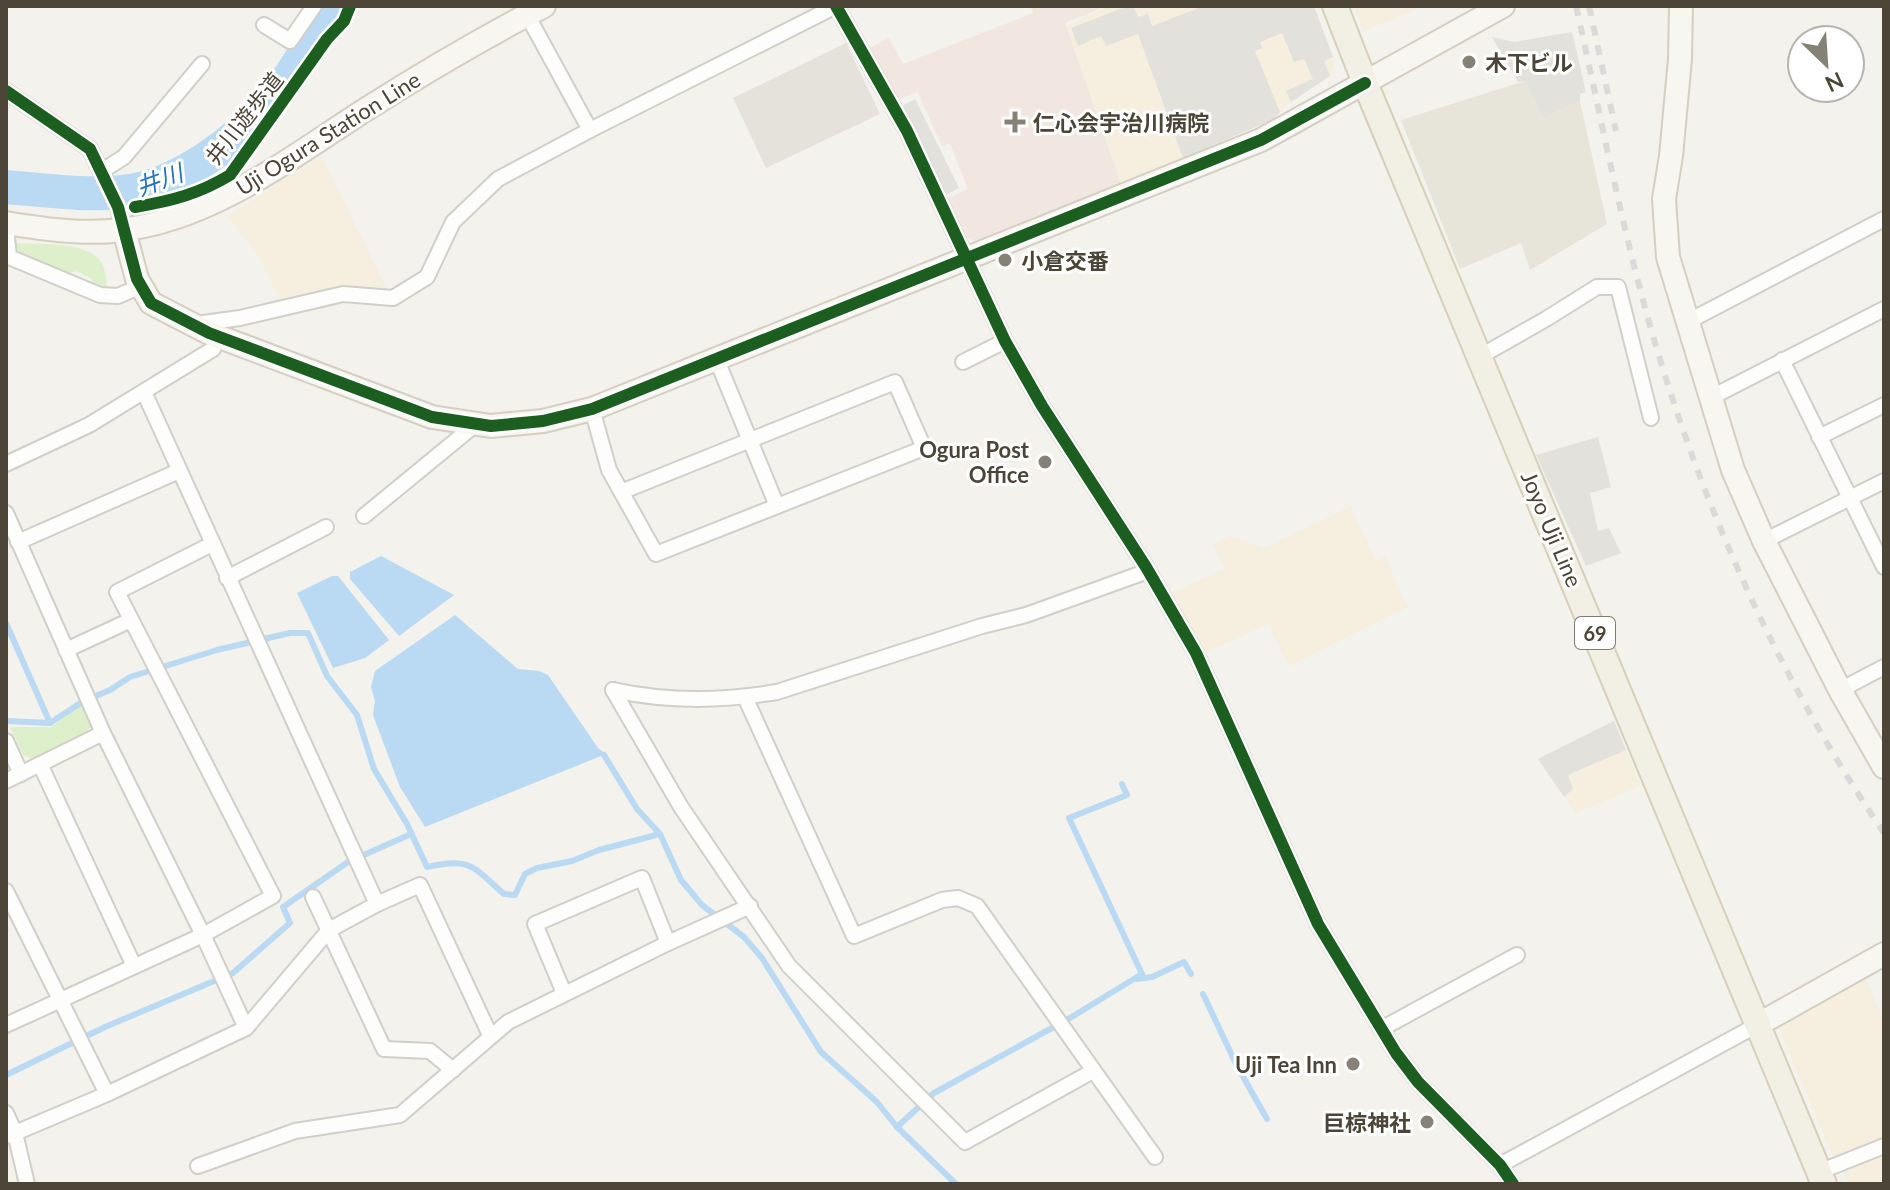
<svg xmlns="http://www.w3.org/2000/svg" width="1890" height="1190" font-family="Lato,'Noto Sans JP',sans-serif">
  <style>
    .residential { fill: #e7e4da }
    .commercial { fill: #f6efdf }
    .industrial { fill: #e5e2dc }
    .medical { fill: #f2e6e1 }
    .green { fill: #deefcb }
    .parking { fill: #e2e1dc }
    .water { fill: #bad9f3 }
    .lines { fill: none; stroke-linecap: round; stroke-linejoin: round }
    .stream { stroke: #bad9f3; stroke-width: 6 }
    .river { stroke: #bad9f3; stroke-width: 34 }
    .street-casing { stroke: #d1cfca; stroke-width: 18 }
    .secondary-casing { stroke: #d3d0c3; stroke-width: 26 }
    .primary-casing { stroke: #d6d0b9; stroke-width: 28 }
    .street { stroke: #fdfdfc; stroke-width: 14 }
    .secondary { stroke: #f7f6f0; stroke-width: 22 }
    .primary { stroke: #f2efe4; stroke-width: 24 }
    .rail { stroke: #dadad9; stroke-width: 6; stroke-dasharray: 10 10; stroke-linecap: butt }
    .cycleway-casing { stroke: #fff; stroke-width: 17 }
    .cycleway { stroke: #1b5e20; stroke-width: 12 }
    .poi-dot { fill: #868177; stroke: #fff; stroke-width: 3 }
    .labels { text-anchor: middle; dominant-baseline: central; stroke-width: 6; stroke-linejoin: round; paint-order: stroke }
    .shield { fill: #fff; stroke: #817c73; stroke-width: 2 }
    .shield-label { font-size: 20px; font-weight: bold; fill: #4b4437 }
    .poi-label { font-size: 22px; font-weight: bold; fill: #4b4437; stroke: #fff; text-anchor: start }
    .street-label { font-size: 22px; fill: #4b4437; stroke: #fff }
    .water-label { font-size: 24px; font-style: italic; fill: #2674c0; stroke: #fff }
  </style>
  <rect width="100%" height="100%" fill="#f3f2ed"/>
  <polygon class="residential" points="1525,81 1543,118 1580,101 1607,224 1530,270 1521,243 1460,269 1401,120"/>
  <g class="commercial">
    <polygon points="1109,6 1314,6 1333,57 1334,65 1330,76 1293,100 1272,120 1121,184 1066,26"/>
    <polygon points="1353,6 1422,6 1422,7 1364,31"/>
    <polygon points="321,156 388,291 282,304 258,256 227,216"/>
    <polygon points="1351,506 1375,560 1385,556 1408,607 1289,666 1268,624 1201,655 1170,594 1225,568 1212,544 1230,536 1264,548"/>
    <polygon points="1614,721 1641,786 1576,813 1538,759"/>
    <polygon points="1865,977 1884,1022 1884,1139 1834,1159 1778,1026"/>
    <polygon points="1884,1150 1884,1184 1848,1184 1842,1168"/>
  </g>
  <polygon class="industrial" points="846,43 880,114 766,168 733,98"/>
  <polygon class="medical" points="1032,6 1106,6 1065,23 1121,184 979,242 964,237 948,198 968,189 950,143 942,146 917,91 897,101 867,49 889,38 903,64 1033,13"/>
  <g class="green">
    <path d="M 17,243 C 40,245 81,241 99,259 C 106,267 106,280 107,290 L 95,287 L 92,279 L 76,271 L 66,274 L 23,257 L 16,247 Z"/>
    <polygon points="82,705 91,726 87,733 32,759 23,755 10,727 51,727"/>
  </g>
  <g class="parking">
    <polygon points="1128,6 1133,6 1138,17 1148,14 1152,26 1204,6 1314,6 1333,57 1324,61 1330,76 1291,102 1286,91 1313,79 1304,59 1294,62 1282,33 1260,42 1262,48 1255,51 1280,112 1272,120 1183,158 1138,34 1106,46 1101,36 1078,46 1071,28"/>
    <polygon points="1572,32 1586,92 1580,94 1580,101 1543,118 1525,81 1518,82 1492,37 1514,42"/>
    <polygon points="915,99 959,188 946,195 902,106"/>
    <polygon points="1598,437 1611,487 1590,493 1598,531 1609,528 1621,553 1586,566 1536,455"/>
    <polygon points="1614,721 1626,750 1568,775 1573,789 1564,797 1538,759"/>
  </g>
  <g class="water">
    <polygon points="381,556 454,595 399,636 350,579 350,572"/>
    <polygon points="332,576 338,576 389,640 365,658 333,668 297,593"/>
    <polygon points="455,615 518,669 539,671 548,675 598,748 606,754 425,827 400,787 373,715 375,701 371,687 375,671"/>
  </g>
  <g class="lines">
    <g class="stream">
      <polyline points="6,623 50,723"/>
      <path d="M 6,721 L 50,723 L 82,702 L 110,690 L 130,677 L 217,650 L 290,633 L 308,633 L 327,676 L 357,715 L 374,769 L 407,824 L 427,867 C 471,857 472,866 504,894 L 515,895 L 525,874 L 537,868 L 572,861 L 599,850 L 660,834 L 681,880 L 702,905 L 744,937 L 762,958 L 821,1052 L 877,1102 L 897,1127 L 956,1184"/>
      <polyline points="604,755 637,809 660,834"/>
      <polyline points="1137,979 1152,977 1184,962 1191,974"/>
      <polyline points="1203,994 1237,1066 1267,1119"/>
      <polyline points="6,1075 105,1027 233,973 290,923 283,907 348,862 411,834"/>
      <polyline points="897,1127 934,1093 1070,1018 1142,974 1069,818 1127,795 1122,784"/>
    </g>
    <path class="river" d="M 6,187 C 45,190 84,196 123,192 C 178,186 238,141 273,99 C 296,72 314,36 333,6"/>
    <defs>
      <g id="street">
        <polyline points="836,6 907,131 1005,341 1042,406 1146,567 1196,653 1318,924 1396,1053 1418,1082 1500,1165 1513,1184"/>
        <polyline points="525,11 590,130"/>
        <polyline points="264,25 290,41 314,6"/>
        <polyline points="6,91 90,149 118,207 124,230"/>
        <polyline points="102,171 124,157 202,64"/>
        <polyline points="6,227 9,257 100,295 118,296 141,286"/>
        <polyline points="1687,322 1884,219"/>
        <polyline points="196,324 240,318 343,294 393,298 427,277 453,222 498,179 590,130 836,6"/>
        <polyline points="1479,357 1546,319 1597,287 1618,287 1651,418"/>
        <polyline points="716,358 777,506"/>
        <polyline points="1782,360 1884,567"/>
        <polyline points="963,362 1005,341"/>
        <polyline points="1710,398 1884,309"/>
        <polyline points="592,409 609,470 656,554 924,448 895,382 621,492"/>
        <polyline points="1819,437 1884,405"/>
        <polyline points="6,464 89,425 213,349 219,336"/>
        <polyline points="6,513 103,733 203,935 246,1028"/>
        <polyline points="364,516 476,424"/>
        <polyline points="1764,541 1884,481"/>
        <polyline points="18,542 179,471"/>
        <polyline points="227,578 326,527"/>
        <polyline points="66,650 131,620"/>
        <polyline points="613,690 681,807 789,966 965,1142 1093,1071"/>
        <path d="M 613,690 C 667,702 723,701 777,692 L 982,626 L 1026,615 L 1148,571"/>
        <polyline points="1840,690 1884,667"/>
        <polyline points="745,697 854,936 942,900 958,898 977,906 1155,1157"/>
        <polyline points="6,741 21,774"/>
        <polyline points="40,764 134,966"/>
        <polyline points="6,781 103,733"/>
        <polyline points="6,891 107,1094"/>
        <polyline points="313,897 384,1049 430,1051 453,1070"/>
        <polyline points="377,904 420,885 490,1035"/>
        <polyline points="564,993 535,924 642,878 668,943"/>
        <polyline points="6,1025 203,935 273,896 117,592 212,544"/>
        <polyline points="1381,1029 1517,955"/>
        <polyline points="6,1113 15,1133 107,1094 246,1028 329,930 377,904 144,392"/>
        <polyline points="6,1136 15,1133 27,1184"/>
        <polyline points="1500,1165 1759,1024"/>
        <polyline points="198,1166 295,1131 400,1115 508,1022 668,943 750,906"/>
        <polyline points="1819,1172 1884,1146"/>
      </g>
      <g id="secondary">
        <polyline points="1681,6 1680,59 1671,156 1664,199 1668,257 1733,470 1764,541 1840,690 1884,767"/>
        <path d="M 6,223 C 43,229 84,235 121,230 C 213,219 290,158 365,110 C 423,73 483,38 544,6"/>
        <polyline points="124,230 137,279 151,303 209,333 432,417 491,426 543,421 592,409 1261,140 1503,6"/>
        <polyline points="1759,1024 1884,954"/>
      </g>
      <polyline id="primary" points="1335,6 1365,83 1824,1184"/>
    </defs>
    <use href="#street" class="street-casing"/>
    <use href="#secondary" class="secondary-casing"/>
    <use href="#primary" class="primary-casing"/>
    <use href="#street" class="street"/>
    <use href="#secondary" class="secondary"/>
    <use href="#primary" class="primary"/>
    <g class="rail">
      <path d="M 1576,6 C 1605,135 1629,268 1671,394 C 1721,548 1792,698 1884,833"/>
      <polyline points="1589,6 1616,131"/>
    </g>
    <defs>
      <g id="cycleway">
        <polyline points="836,6 907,131 1005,341 1042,406 1146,567 1196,653 1318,924 1396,1053 1418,1082 1500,1165 1513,1184"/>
        <polyline points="6,91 90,149 118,207 137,279 151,303 209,333 432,417 491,426 543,421 592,409 1261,140 1365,83"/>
        <path d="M 135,207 C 171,201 199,194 230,175 L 327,39 L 344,21 L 350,6"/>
      </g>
    </defs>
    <use href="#cycleway" class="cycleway-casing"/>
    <use href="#cycleway" class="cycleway"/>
  </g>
  <g class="poi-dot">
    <circle cx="1469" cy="62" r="8"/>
    <path d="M1011 110h8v8h8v8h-8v8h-8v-8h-8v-8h8z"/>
    <circle cx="1005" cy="260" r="8"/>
    <circle cx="1045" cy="462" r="8"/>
    <circle cx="1353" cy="1064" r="8"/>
    <circle cx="1427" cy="1122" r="8"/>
  </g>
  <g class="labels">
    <rect class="shield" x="1575" y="617" width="40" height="32" rx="6"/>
    <g class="shield-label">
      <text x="1595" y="633">69</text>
    </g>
    <g class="poi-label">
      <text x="1485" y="62">木下ビル</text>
      <text x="1033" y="122">仁心会宇治川病院</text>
      <text x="1021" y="260">小倉交番</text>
      <text x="1029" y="449" text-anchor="end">Ogura Post<tspan x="1029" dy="25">Office</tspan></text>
      <text x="1337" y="1064" text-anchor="end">Uji Tea Inn</text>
      <text x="1411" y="1122" text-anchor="end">巨椋神社</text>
    </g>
    <g class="street-label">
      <text transform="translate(244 118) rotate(-52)">井川遊歩道</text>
      <text transform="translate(328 133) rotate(-32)">Uji Ogura Station Line</text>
      <text transform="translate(1552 529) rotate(67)">Joyo Uji Line</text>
    </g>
    <g class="water-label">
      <text transform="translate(159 179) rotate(-20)">井川</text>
    </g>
  </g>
  <rect width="1890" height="1190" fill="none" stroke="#4b4437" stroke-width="16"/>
  <g transform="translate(1826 64) rotate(155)"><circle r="38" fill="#ffffff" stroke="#b7b4af" stroke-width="2"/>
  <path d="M0-6L14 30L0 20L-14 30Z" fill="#868177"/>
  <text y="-12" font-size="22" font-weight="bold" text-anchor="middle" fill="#4b4437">N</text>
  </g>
</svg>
